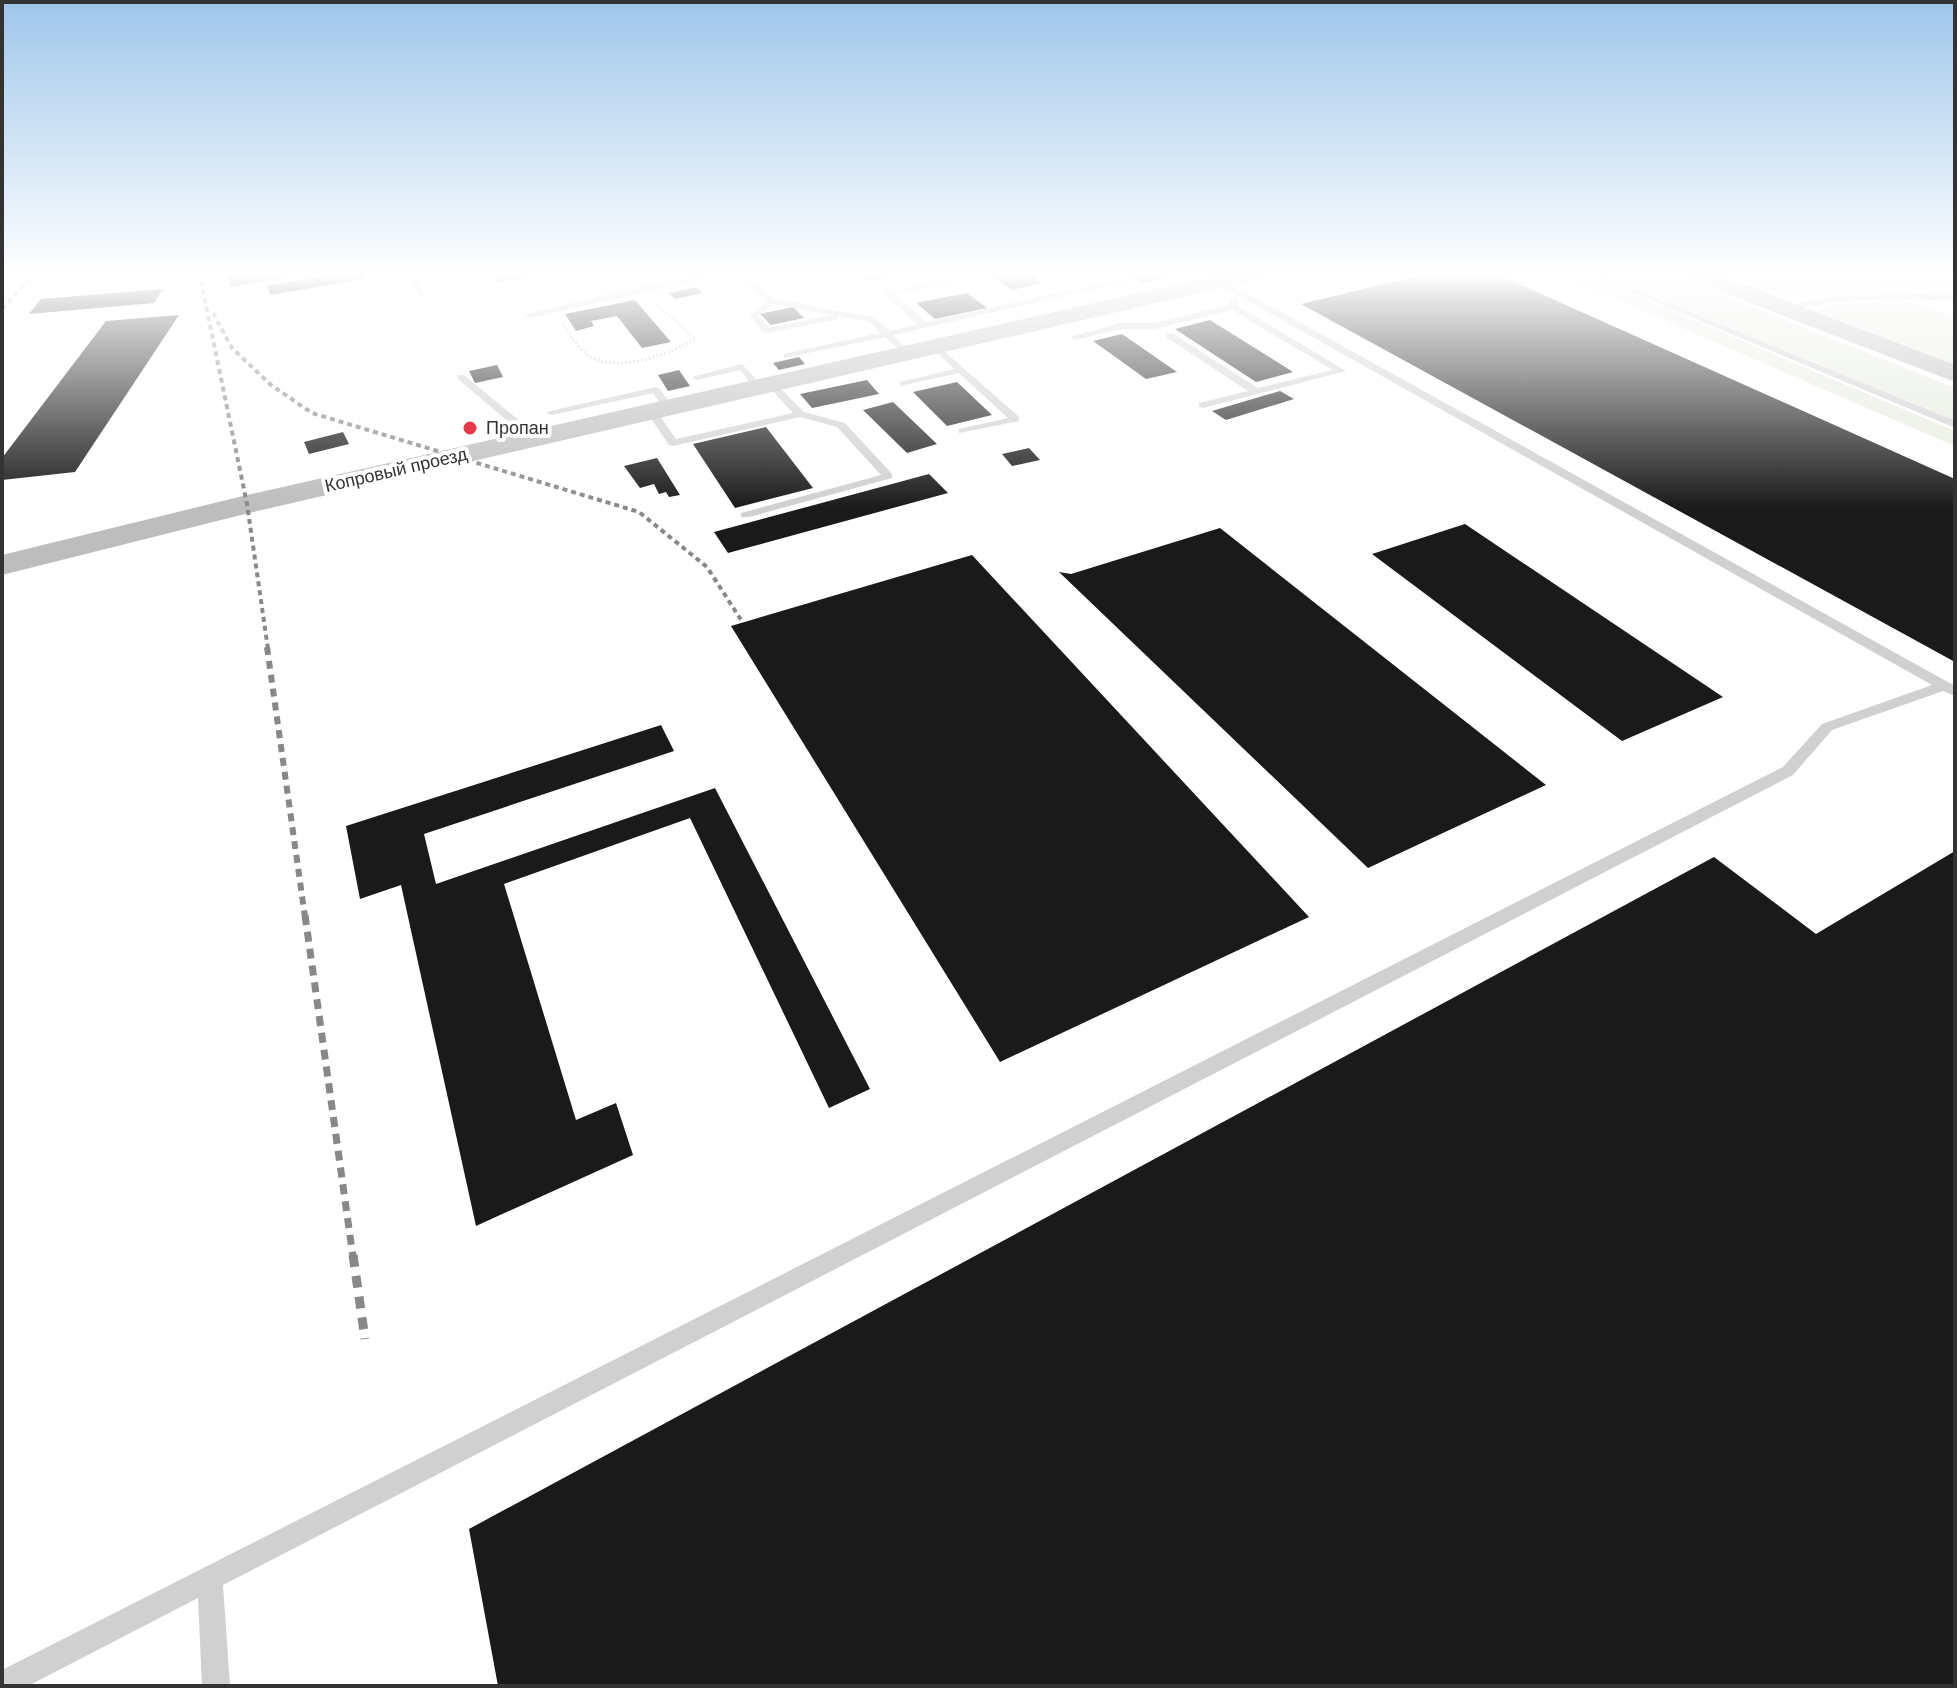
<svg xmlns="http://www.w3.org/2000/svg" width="1957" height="1688" font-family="'DM Sans',sans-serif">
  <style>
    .green { fill: #e6ecdf }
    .building { fill: #1a1a1a }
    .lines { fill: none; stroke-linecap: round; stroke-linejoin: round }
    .path { stroke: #cdcdcd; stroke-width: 3; stroke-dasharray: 2 2; stroke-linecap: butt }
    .service { fill: #d0d0d0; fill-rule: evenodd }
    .minor { fill: #d0d0d0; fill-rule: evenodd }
    .secondary { fill: #bdbdbd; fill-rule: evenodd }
    .rail-far3 { stroke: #888; stroke-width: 4; stroke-dasharray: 5 4; stroke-linecap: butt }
    .rail-far2 { stroke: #888; stroke-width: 6; stroke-dasharray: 8 6; stroke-linecap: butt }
    .rail-far1 { stroke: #888; stroke-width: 7; stroke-dasharray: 10 7; stroke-linecap: butt }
    .rail { stroke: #888; stroke-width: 9; stroke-dasharray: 12 9; stroke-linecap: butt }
    .poi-dot { fill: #e63946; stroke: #fff; stroke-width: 3 }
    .labels { text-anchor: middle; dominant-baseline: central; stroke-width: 8; stroke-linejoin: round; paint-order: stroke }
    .far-poi-label { font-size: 18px; fill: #333; stroke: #fff; text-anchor: start }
    .far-street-label { font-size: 18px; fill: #333; stroke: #fff }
  </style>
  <rect width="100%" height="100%" fill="#fff"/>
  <g class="green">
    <polygon points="1553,272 1580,272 1955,431 1955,446"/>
    <polygon points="1597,272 1665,272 1955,388 1955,422"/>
    <polygon points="1719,272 1857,272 1880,280 1955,275 1955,284 1901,287 1911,293 1794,296 1762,288"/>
    <polygon points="1897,300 1921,305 1955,317 1955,367 1819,312 1828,305"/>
  </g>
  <g class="building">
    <polygon points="227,272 308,272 308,273 230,287"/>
    <polygon points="350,272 362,272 364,279 270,295 267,286"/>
    <polygon points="493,272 549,272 549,273 499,282"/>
    <polygon points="857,272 909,272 910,273 869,281"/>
    <polygon points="985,272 1025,272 1042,283 1012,290"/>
    <polygon points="1123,272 1187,272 1187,273 1142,283"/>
    <polygon points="1434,272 1492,272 1955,479 1955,662 1301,304"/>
    <polygon points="697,287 702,293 675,299 669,293"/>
    <polygon points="163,289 154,303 29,314 41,299"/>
    <polygon points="967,293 987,308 935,319 916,303"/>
    <polygon points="635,300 671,342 642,348 617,316 591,321 594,326 576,331 565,314"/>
    <polygon points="793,307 804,318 771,325 760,314"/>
    <polygon points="179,315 75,472 2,480 2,458 106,321"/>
    <polygon points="1210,320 1293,372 1256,382 1175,329"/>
    <polygon points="1122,334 1177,372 1146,379 1093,341"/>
    <polygon points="799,357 805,364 779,370 773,363"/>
    <polygon points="497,365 503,377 475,383 469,371"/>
    <polygon points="679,370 690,386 668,391 658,375"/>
    <polygon points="867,380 879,394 812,408 800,394"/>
    <polygon points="957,382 992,415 947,426 913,392"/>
    <polygon points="1280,391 1294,399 1226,420 1212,411"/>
    <polygon points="893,402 937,444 907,453 863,410"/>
    <polygon points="766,427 813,488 735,508 693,444"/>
    <polygon points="343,432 349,444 309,454 304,442"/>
    <polygon points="1029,448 1040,460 1012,466 1002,454"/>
    <polygon points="657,458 680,495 669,497 666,492 659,494 654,484 640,488 624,466"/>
    <polygon points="929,474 948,493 728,553 714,532"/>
    <polygon points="1465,524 1723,697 1622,741 1372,554"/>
    <polygon points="1220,528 1546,785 1368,868 1059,572 1071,574"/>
    <polygon points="972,555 1309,917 1000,1062 731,626"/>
    <polygon points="661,725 674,751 424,834 436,884 715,788 870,1089 829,1108 690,818 504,884 576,1120 616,1103 633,1155 476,1226 401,885 360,899 346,826"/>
    <polygon points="1955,851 1955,1686 498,1686 469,1529 1714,857 1816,934"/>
  </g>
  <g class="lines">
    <g class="path">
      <polyline points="1281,283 1330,272"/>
      <path d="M 562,323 C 570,334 579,350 591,357 C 620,373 669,354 695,339 L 657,304"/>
    </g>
    <g class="service">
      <polygon points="408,272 416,272 424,296 417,294"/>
      <path d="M 719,272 L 744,273 L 775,299 L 876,318 L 889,331 L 918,324 L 886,296 L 886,292 L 957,278 L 950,272 L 959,272 L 968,279 L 896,295 L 926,322 L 1126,278 L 1130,281 L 893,335 L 911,353 L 906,356 L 885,337 L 784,358 L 784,354 L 880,333 L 870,322 L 840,316 L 836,320 L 764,333 L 750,315 L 767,301 L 739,277 L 720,276 L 529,318 L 525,315 L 641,286 ZM 774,304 L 833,315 L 769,328 L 759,315 Z"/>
      <polygon points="1583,272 1594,272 1955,421 1955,428"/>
      <polygon points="1216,279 1222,279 1955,686 1955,696 1943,691 1832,730 1793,775 223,1585 230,1686 202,1686 198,1598 28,1686 2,1686 2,1670 1783,767 1822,724 1932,685 1216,283"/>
      <path d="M 1892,294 L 1955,295 L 1955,301 C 1898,298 1842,297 1786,311 L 1782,308 L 1827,297 Z"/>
      <polygon points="1234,296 1238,299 1238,306 1346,371 1203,408 1199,407 1199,403 1248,391 1166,337 1166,333 1172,333 1258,388 1333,370 1232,310 1154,329 1121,329 1075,340 1070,337 1121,323 1154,323 1229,305 1230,299"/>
      <polygon points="935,343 1019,417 1019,421 959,433 959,429 1008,418 959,373 900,386 900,382 954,369 932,348 930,346"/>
      <polygon points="742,364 761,385 761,389 755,389 740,370 697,380 692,377"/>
      <polygon points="458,375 464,375 538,436 538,440 530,440 458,379"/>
      <polygon points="768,382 774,382 804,412 845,423 892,474 892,478 749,517 741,517 741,513 881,475 837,427 800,417 673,446 669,445 646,411 655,409 676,439 793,413 768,386"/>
      <polygon points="656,387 659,388 673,407 672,409 664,409 653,393 551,415 546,412"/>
    </g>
    <polygon class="minor" points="1825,272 1842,272 1843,273 1835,278"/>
    <g class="secondary">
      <polygon points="1231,272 1271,272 1268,277 1260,279 249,513 2,575 2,555 247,495"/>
      <polygon points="1680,272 1711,272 1955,365 1955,382 1683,277"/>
    </g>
    <g class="rail-far3">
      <polyline points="199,272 247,504 268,649"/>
      <polyline points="2,309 36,272"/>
      <polyline points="213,313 232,348 271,385 312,413 639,512 707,567 743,623"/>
    </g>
    <polyline class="rail-far2" points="267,647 305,917"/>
    <polyline class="rail-far1" points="305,915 353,1257"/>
    <polyline class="rail" points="353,1255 365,1339"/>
  </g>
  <linearGradient id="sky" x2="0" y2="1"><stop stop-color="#9ec6ea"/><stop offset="0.54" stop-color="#fff"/><stop offset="1" stop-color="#fff" stop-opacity="0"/></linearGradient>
  <rect width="1957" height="508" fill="url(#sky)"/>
  <circle class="poi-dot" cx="470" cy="428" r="8"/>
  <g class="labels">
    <g class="far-poi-label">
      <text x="486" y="428">Пропан</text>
    </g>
    <g class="far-street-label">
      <text transform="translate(396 470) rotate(-13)">Копровый проезд</text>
    </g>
  </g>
  <rect width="1957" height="1688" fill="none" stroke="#333333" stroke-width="8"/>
</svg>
